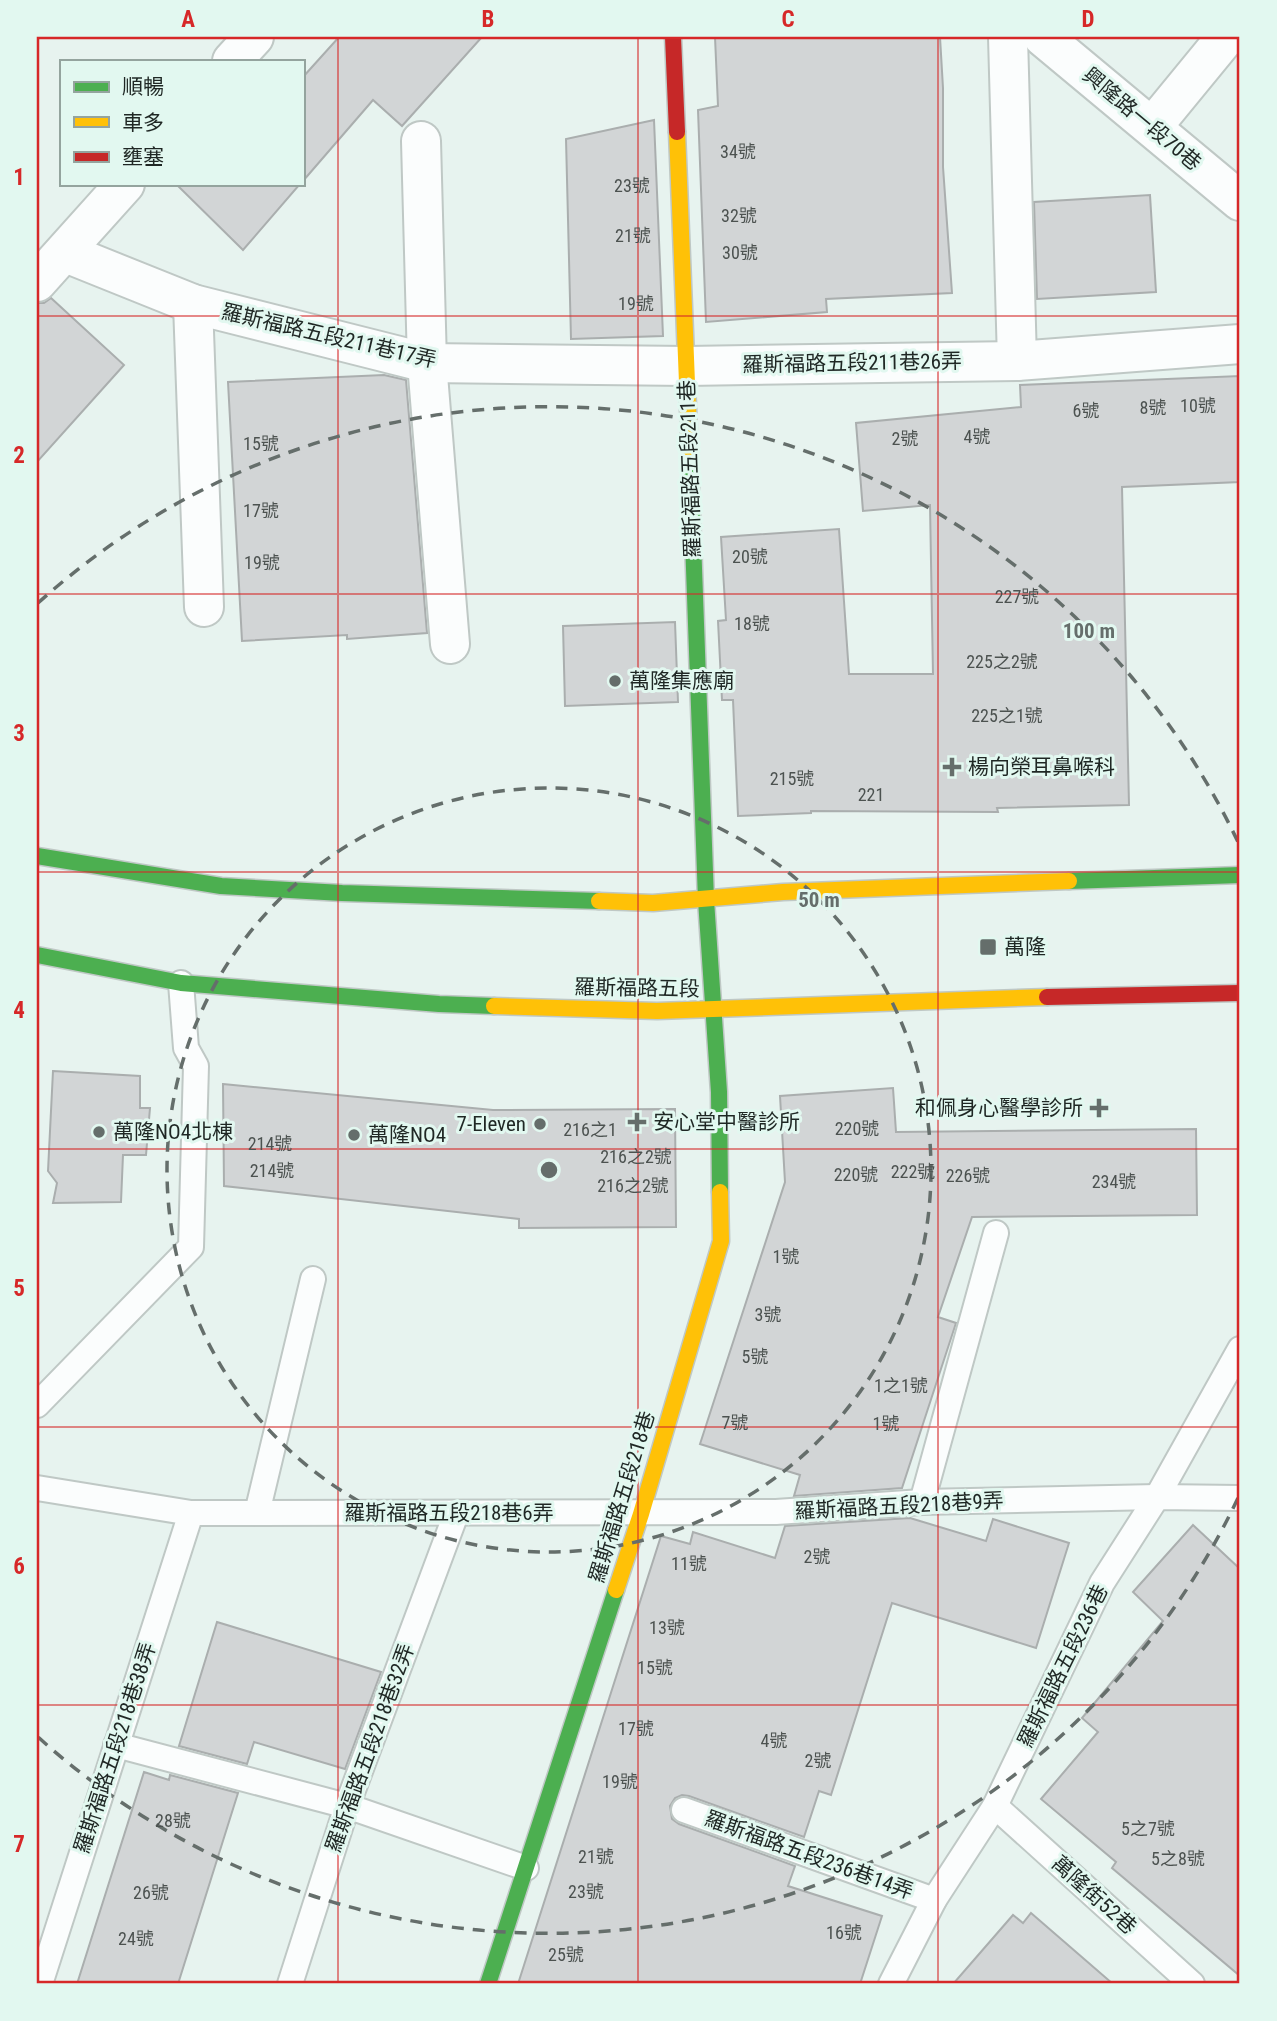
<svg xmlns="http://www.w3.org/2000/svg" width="1277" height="2021" font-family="'Roboto Condensed','Noto Sans TC',sans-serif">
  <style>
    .building { fill: #d2d5d6; stroke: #aaaeae; stroke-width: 2 }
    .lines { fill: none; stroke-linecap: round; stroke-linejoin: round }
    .lane-casing { stroke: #bfc8c5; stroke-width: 28 }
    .street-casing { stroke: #bfc8c5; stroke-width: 42 }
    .fast-casing { stroke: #bfc8c5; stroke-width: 19 }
    .slow-casing { stroke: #bfc8c5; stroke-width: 19 }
    .jam-casing { stroke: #bfc8c5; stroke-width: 19 }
    .lane { stroke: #fbfdfd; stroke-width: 24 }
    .street { stroke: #fbfdfd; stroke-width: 38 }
    .fast { stroke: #4caf50; stroke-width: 16 }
    .slow { stroke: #ffc107; stroke-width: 16 }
    .jam { stroke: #c62828; stroke-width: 16 }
    .grid { fill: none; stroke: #d62828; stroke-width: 2; stroke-opacity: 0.55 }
    .ring { fill: none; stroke: #656e6b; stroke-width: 3.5; stroke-dasharray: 12 9 }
    .poi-dot { fill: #656e6b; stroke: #e2f8f0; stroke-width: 2.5 }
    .labels { text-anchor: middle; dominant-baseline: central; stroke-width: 6; stroke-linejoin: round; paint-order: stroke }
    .number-label { font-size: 18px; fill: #4c5250 }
    .street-label { font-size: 21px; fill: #1f2724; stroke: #e2f8f0 }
    .poi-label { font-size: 21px; fill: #1f2724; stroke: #e2f8f0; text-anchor: start }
    .centre { fill: #656e6b; stroke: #e2f8f0; stroke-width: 3.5 }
    .ring-label { font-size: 21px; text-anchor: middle; font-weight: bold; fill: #656e6b; stroke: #e2f8f0; stroke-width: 6; stroke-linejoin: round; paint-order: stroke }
    .neatline { fill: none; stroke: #d62828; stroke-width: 2.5 }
    .grid-label { font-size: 23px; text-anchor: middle; font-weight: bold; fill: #d62828 }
  </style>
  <rect width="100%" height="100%" fill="#e7f3ef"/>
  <g class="building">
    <polygon points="339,37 482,37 402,126 373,100 303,181 303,77"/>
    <polygon points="715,37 940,37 943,88 943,167 952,293 826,299 827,312 706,322 698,110 718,106"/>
    <polygon points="654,120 663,336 571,339 566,139"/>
    <polygon points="176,184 300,184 243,250"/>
    <polygon points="1150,195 1156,292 1037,299 1034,202"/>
    <polygon points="51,298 124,365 37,462 37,303 44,303"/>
    <polygon points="384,375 406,380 427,633 347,639 347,635 242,641 228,382"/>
    <polygon points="1240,376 1240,482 1122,487 1129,805 997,808 998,812 811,811 811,813 738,816 733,700 722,700 718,621 726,620 721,537 839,529 849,674 933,674 930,505 863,511 856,423 1021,407 1020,385"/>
    <polygon points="675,622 678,702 565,706 563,626"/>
    <polygon points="53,1071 140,1076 140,1108 150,1108 146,1155 123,1155 121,1202 53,1203 57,1183 48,1171"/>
    <polygon points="223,1084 493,1110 675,1109 676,1227 519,1228 519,1219 224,1186"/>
    <polygon points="893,1088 896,1132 1196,1129 1197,1215 972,1217 938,1317 956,1323 902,1488 794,1496 800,1475 700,1444 785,1182 780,1096"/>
    <polygon points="910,1518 986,1541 993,1519 1069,1543 1036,1648 892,1603 831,1795 819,1791 804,1837 689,1796 682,1795 675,1798 670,1806 672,1819 679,1824 795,1866 788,1886 882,1916 860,1984 518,1984 661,1536 690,1544 693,1532 775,1558 785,1526"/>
    <polygon points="1193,1525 1240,1569 1240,1976 1112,1868 1116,1862 1041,1799 1098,1732 1082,1718 1163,1621 1133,1592"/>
    <polygon points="217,1622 381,1672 345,1769 254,1742 247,1764 179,1746"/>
    <polygon points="144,1772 169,1780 170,1775 238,1793 178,1984 77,1984"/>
    <polygon points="1031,1913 1113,1984 953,1984 1013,1915 1023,1923"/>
  </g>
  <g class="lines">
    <defs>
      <g id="lane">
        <polyline points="37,1405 191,1247 196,1066 186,1048 181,983"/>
        <polyline points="37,1488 191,1513 776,1512 922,1502 1157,1497 1240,1498"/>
        <polyline points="922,1502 996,1233"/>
        <polyline points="257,1513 313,1279"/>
        <polyline points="116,1745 347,1806 526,1868"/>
        <polyline points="995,1806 1192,1984"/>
        <polyline points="684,1810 934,1900"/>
        <polyline points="40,1984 191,1513"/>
        <polyline points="290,1984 347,1806 456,1514"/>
        <polyline points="891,1984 934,1900 995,1806 1102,1583 1157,1497 1240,1349"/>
      </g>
      <g id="street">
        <polyline points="1008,37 1017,361"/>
        <polyline points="1043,37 1240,201"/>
        <polyline points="232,61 254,37"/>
        <polyline points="1153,126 1226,37"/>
        <polyline points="421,141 427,363 450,644"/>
        <polyline points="66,253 193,304 427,363 687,366 1017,361 1240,344"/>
        <polyline points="37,282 125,184"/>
        <polyline points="193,304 204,607"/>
      </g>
      <g id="fast">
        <polyline points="690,458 706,900 719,1092 720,1192"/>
        <polyline points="37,856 221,886 342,893 599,901"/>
        <polyline points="1069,881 1240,875"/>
        <polyline points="37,955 181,983 439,1004 494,1006"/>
        <polyline points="488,1984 616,1590"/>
      </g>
      <g id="slow">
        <polyline points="677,132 690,458"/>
        <polyline points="599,901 653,903 783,892 1069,881"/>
        <polyline points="494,1006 657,1011 1047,997"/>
        <polyline points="616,1590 641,1514 721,1241 720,1192"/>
      </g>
      <g id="jam">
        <polyline points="673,37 677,132"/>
        <polyline points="1047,997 1240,993"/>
      </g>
    </defs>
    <use href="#lane" class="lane-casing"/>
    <use href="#street" class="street-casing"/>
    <use href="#fast" class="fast-casing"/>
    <use href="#slow" class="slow-casing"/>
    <use href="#jam" class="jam-casing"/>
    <use href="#lane" class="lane"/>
    <use href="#street" class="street"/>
    <use href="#fast" class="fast"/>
    <use href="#slow" class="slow"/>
    <use href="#jam" class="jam"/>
  </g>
  <path class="grid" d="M 338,37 L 338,1984M 638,37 L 638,1984M 938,37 L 938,1984M 37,316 L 1240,316M 37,594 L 1240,594M 37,872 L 1240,872M 37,1149 L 1240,1149M 37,1427 L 1240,1427M 37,1705 L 1240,1705"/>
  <g class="ring">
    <circle cx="549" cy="1170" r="382"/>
    <path d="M1238 1498A763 763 0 0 1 38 1737M38 603A763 763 0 0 1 1238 842"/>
  </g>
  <g class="poi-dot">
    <circle cx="615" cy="681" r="7"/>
    <path d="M948.5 756.5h7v7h7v7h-7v7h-7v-7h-7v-7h7z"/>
    <rect x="979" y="938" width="18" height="18" rx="3.5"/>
    <path d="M1095.5 1097.5h7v7h7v7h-7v7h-7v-7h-7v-7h7z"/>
    <path d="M633.5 1111.5h7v7h7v7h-7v7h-7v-7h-7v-7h7z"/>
    <circle cx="540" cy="1124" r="7"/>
    <circle cx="99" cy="1132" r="7"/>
    <circle cx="354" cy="1135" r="7"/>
  </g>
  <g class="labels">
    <g class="number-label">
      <text x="738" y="151">34號</text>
      <text x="632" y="185">23號</text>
      <text x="739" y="215">32號</text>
      <text x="633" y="235">21號</text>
      <text x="740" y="252">30號</text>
      <text x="636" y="303">19號</text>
      <text x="1198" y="405">10號</text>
      <text x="1153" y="407">8號</text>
      <text x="1086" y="410">6號</text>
      <text x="977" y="436">4號</text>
      <text x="905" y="438">2號</text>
      <text x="261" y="443">15號</text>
      <text x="261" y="510">17號</text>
      <text x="750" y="556">20號</text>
      <text x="262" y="562">19號</text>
      <text x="1017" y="596">227號</text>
      <text x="752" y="623">18號</text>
      <text x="1002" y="661">225之2號</text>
      <text x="1007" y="715">225之1號</text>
      <text x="792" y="778">215號</text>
      <text x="871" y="794">221</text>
      <text x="857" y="1128">220號</text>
      <text x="590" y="1129">216之1</text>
      <text x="270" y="1143">214號</text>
      <text x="636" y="1156">216之2號</text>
      <text x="272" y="1170">214號</text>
      <text x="913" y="1171">222號</text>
      <text x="856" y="1174">220號</text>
      <text x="968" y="1175">226號</text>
      <text x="1114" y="1181">234號</text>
      <text x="633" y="1185">216之2號</text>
      <text x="786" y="1256">1號</text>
      <text x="768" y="1314">3號</text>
      <text x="755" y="1356">5號</text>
      <text x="901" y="1385">1之1號</text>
      <text x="735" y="1422">7號</text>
      <text x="886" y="1423">1號</text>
      <text x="817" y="1556">2號</text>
      <text x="689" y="1563">11號</text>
      <text x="667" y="1627">13號</text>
      <text x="655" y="1667">15號</text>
      <text x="636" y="1728">17號</text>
      <text x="774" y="1740">4號</text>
      <text x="818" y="1760">2號</text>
      <text x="620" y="1781">19號</text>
      <text x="173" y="1820">28號</text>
      <text x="1148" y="1828">5之7號</text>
      <text x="596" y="1856">21號</text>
      <text x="1178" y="1858">5之8號</text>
      <text x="586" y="1891">23號</text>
      <text x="151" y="1892">26號</text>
      <text x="844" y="1932">16號</text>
      <text x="136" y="1938">24號</text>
      <text x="566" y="1954">25號</text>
    </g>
    <g class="street-label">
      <text transform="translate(1142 119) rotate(40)">興隆路一段70巷</text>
      <text transform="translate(329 336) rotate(13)">羅斯福路五段211巷17弄</text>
      <text transform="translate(852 363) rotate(-1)">羅斯福路五段211巷26弄</text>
      <text transform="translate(690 469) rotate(-92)">羅斯福路五段211巷</text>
      <text transform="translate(637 988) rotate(1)">羅斯福路五段</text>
      <text transform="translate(622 1497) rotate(-73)">羅斯福路五段218巷</text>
      <text transform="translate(899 1506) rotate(-3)">羅斯福路五段218巷9弄</text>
      <text x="449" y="1513">羅斯福路五段218巷6弄</text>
      <text transform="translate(1063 1666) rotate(-64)">羅斯福路五段236巷</text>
      <text transform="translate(115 1748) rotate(-72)">羅斯福路五段218巷38弄</text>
      <text transform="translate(370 1748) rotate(-70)">羅斯福路五段218巷32弄</text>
      <text transform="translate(809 1855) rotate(20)">羅斯福路五段236巷14弄</text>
      <text transform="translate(1094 1895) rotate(42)">萬隆街52巷</text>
    </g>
    <g class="poi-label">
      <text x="629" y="681">萬隆集應廟</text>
      <text x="968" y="767">楊向榮耳鼻喉科</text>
      <text x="1004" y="947">萬隆</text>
      <text x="1083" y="1108" text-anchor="end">和佩身心醫學診所</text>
      <text x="653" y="1122">安心堂中醫診所</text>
      <text x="526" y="1124" text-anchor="end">7-Eleven</text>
      <text x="113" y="1132">萬隆NO4北棟</text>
      <text x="368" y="1135">萬隆NO4</text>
    </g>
  </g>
  <circle cx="549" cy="1170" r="10" class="centre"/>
  <g class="ring-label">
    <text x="1089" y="638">100 m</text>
    <text x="819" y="907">50 m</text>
  </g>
  <rect width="1277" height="2021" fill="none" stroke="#e2f8f0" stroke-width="77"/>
  <rect x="60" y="60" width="245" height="126" fill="#e2f8f0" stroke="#94a49e" stroke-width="2"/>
  <rect x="74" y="82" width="35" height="10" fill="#4caf50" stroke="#94a49e" stroke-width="2"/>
  <text x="122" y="94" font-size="21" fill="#1f2724">順暢</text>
  <rect x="74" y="117" width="35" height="10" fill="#ffc107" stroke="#94a49e" stroke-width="2"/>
  <text x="122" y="130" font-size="21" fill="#1f2724">車多</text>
  <rect x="74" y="152" width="35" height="10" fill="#c62828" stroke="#94a49e" stroke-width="2"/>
  <text x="122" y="164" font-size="21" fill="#1f2724">壅塞</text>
  <rect x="38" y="38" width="1200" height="1944" class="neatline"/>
  <g class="grid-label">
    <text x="188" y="27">A</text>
    <text x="488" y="27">B</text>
    <text x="788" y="27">C</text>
    <text x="1088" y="27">D</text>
    <text x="19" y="185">1</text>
    <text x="19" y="463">2</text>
    <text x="19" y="741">3</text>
    <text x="19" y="1018">4</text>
    <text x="19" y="1296">5</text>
    <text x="19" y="1574">6</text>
    <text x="19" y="1852">7</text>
  </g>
</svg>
